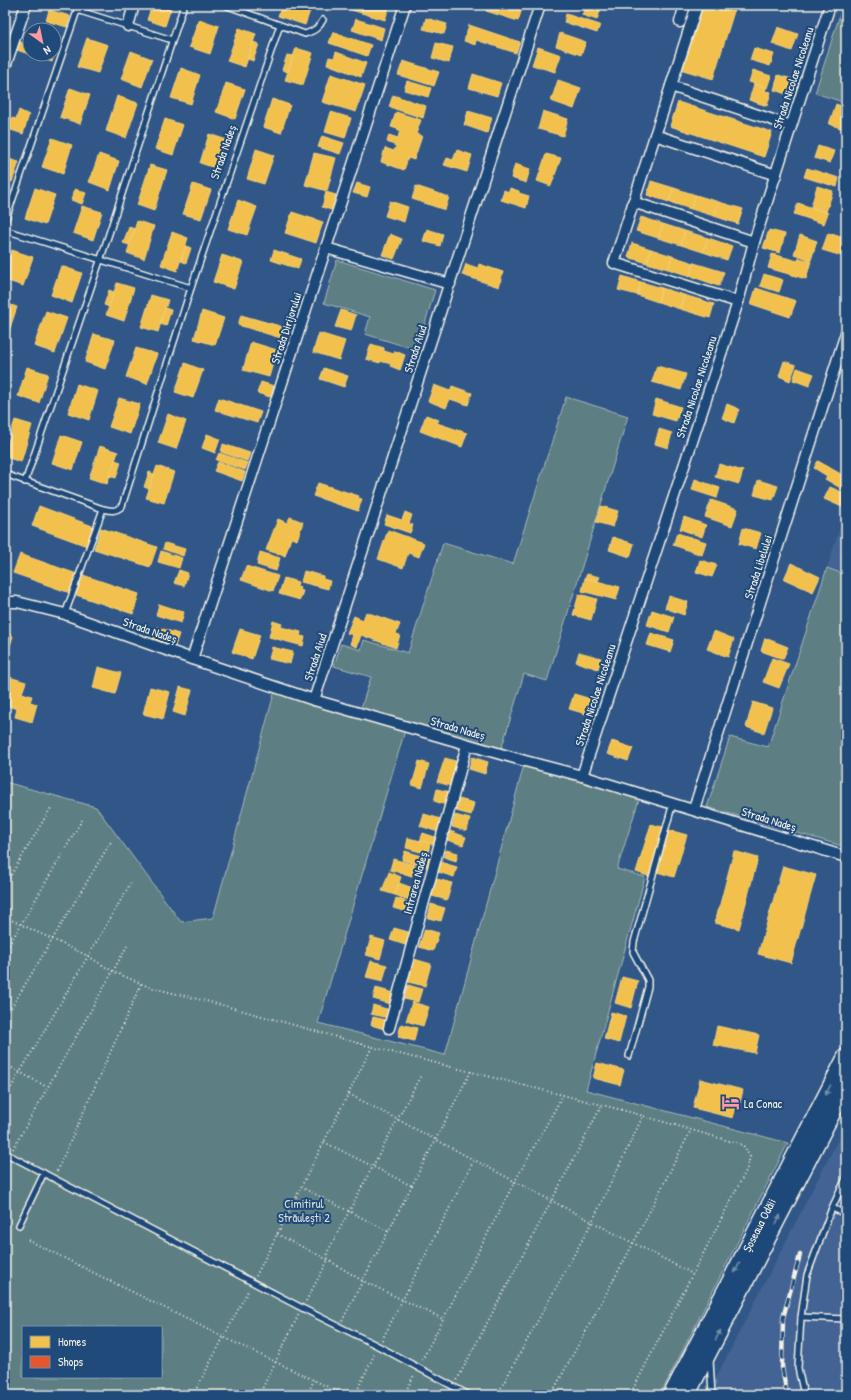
<svg xmlns="http://www.w3.org/2000/svg" width="851" height="1400" font-family="'Patrick Hand',sans-serif">
  <style>
    .built { fill: #426493 }
    .green { fill: #5d7e83; stroke: #a8b8b6; fill-rule: evenodd }
    .homes { fill: #f2c14e; stroke: #f3cf7c }
    .shops { fill: #e4572e; stroke: #e98566 }
    .lines { fill: none; stroke-linecap: round; stroke-linejoin: round }
    .lane-casing { stroke: #f4f1e8; stroke-width: 8 }
    .street-casing { stroke: #f4f1e8; stroke-width: 13 }
    .primary-casing { stroke: #f4f1e8; stroke-width: 18 }
    .path { stroke: #f4f1e8; stroke-width: 2; stroke-dasharray: 1 3; stroke-linecap: butt }
    .lane { stroke: #1f4a7a; stroke-width: 5 }
    .street { stroke: #1f4a7a; stroke-width: 10 }
    .primary { stroke: #1f4a7a; stroke-width: 15 }
    .rail-casing { stroke: #f4f1e8; stroke-width: 4.5 }
    .rail { stroke: #1f4a7a; stroke-width: 3; stroke-dasharray: 9; stroke-linecap: butt }
    .oneway { fill: #748da6 }
    .labels { text-anchor: middle; dominant-baseline: central; stroke-width: 4; stroke-linejoin: round; paint-order: stroke }
    .street-label { font-size: 12px; fill: #f4f1e8; stroke: #1f4a7a }
    .poi-label { font-size: 12px; fill: #f4f1e8; stroke: #1f4a7a; text-anchor: start }
    .park-label { font-size: 12px; fill: #dde0d9; stroke: #1f4a7a }
  </style>
  <rect width="100%" height="100%" fill="#305787"/>
  <filter id="ink" filterUnits="userSpaceOnUse"><feTurbulence type="fractalNoise" baseFrequency=".025" numOctaves="2"/><feDisplacementMap in="SourceGraphic" scale="8" xChannelSelector="R" yChannelSelector="G"/><feConvolveMatrix kernelMatrix="1 2 1 2 8 2 1 2 1" color-interpolation-filters="sRGB"/></filter>
  <g filter="url(#ink)">
    <g class="built">
      <polygon points="846,508 846,622 813,612"/>
      <polygon points="846,1124 846,1395 707,1395"/>
    </g>
    <g class="green">
      <polygon points="843,5 846,5 846,103 815,93"/>
      <polygon points="337,260 435,290 417,350 365,334 370,317 324,303"/>
      <polygon points="566,397 628,416 547,681 524,674 501,750 361,708 371,677 334,666 341,644 361,650 364,640 408,653 443,543 513,564"/>
      <polygon points="827,568 846,575 846,847 707,807 730,737 768,747"/>
      <path d="M 275,690 L 406,727 L 318,1023 L 445,1055 L 525,761 L 641,793 L 617,869 L 645,877 L 586,1090 L 788,1143 L 660,1395 L 5,1395 L 5,782 L 96,807 L 181,922 L 213,918 ZM 23,1327 L 161,1327 L 161,1377 L 23,1377 Z"/>
    </g>
    <g class="homes">
      <polygon points="152,5 172,5 165,26 147,20"/>
      <polygon points="282,5 312,5 305,25 278,16"/>
      <polygon points="349,5 383,5 389,7 385,20 348,9"/>
      <polygon points="488,5 518,5 523,6 518,21 486,11"/>
      <polygon points="586,5 602,5 597,20 582,15"/>
      <polygon points="701,5 736,5 713,79 680,69"/>
      <polygon points="49,10 70,16 67,27 46,21"/>
      <polygon points="566,14 600,25 597,33 564,22"/>
      <polygon points="426,18 447,24 444,34 423,29"/>
      <polygon points="199,19 219,26 210,54 189,47"/>
      <polygon points="356,19 384,28 381,40 352,30"/>
      <polygon points="469,25 520,42 516,53 476,40 475,45 464,41"/>
      <polygon points="778,27 798,34 792,51 772,44"/>
      <polygon points="239,28 256,34 245,67 227,61"/>
      <polygon points="333,32 371,45 367,56 329,43"/>
      <polygon points="560,33 586,42 581,55 556,46"/>
      <polygon points="26,38 30,39 30,54 54,54 54,47 56,48 52,62 17,50 20,42 25,43"/>
      <polygon points="87,38 108,45 98,73 77,67"/>
      <polygon points="253,42 259,44 253,61 248,59"/>
      <polygon points="436,43 453,47 449,63 432,58"/>
      <polygon points="538,47 561,55 555,72 532,65"/>
      <polygon points="296,48 313,53 303,85 285,80"/>
      <polygon points="754,48 774,54 770,66 750,60"/>
      <polygon points="131,51 152,59 142,87 121,79"/>
      <polygon points="336,52 366,63 361,77 327,64 329,57 334,58"/>
      <polygon points="287,55 293,56 288,72 282,70"/>
      <polygon points="403,61 439,72 434,86 398,75"/>
      <polygon points="181,68 200,75 191,104 171,98"/>
      <polygon points="753,70 771,76 767,88 749,82"/>
      <polygon points="331,74 365,85 356,112 322,102"/>
      <polygon points="473,74 501,83 497,96 469,88"/>
      <polygon points="778,75 796,80 792,96 774,90"/>
      <polygon points="558,80 581,88 574,109 551,101"/>
      <polygon points="407,81 431,88 428,97 404,90"/>
      <polygon points="226,83 245,89 235,119 216,112"/>
      <polygon points="754,84 766,88 765,91 771,92 767,106 749,100"/>
      <polygon points="70,88 90,95 80,124 60,117"/>
      <polygon points="393,95 426,106 423,118 389,107"/>
      <polygon points="117,96 138,103 126,138 106,131"/>
      <polygon points="272,99 290,105 281,133 263,127"/>
      <polygon points="678,102 772,132 764,157 670,126"/>
      <polygon points="836,104 846,108 846,130 829,124"/>
      <polygon points="19,110 29,115 23,134 5,128 5,116 16,119"/>
      <polygon points="468,111 492,118 487,133 464,125"/>
      <polygon points="543,111 568,119 563,136 538,129"/>
      <polygon points="331,112 351,118 345,138 325,132"/>
      <polygon points="396,112 421,120 416,134 422,136 414,160 408,158 404,170 381,162 385,148 394,151 396,146 387,142 389,135 398,138 400,130 391,127"/>
      <polygon points="165,119 183,125 173,155 155,149"/>
      <polygon points="209,134 227,140 218,169 200,163"/>
      <polygon points="322,136 344,143 340,154 318,147"/>
      <polygon points="52,138 72,145 63,174 42,167"/>
      <polygon points="818,146 834,151 830,163 814,158"/>
      <polygon points="256,149 274,155 264,184 247,179"/>
      <polygon points="457,150 472,155 467,172 444,165 447,158 453,160"/>
      <polygon points="314,153 336,158 327,191 305,185"/>
      <polygon points="99,154 119,161 110,190 89,182"/>
      <polygon points="546,154 561,158 551,186 537,181"/>
      <polygon points="5,158 19,162 12,182 5,180"/>
      <polygon points="515,164 530,169 526,183 511,178"/>
      <polygon points="150,165 167,170 154,211 137,205"/>
      <polygon points="807,168 839,178 837,187 804,177"/>
      <polygon points="651,181 674,188 669,202 647,195"/>
      <polygon points="357,183 370,187 367,197 353,193"/>
      <polygon points="193,184 211,190 201,219 183,214"/>
      <polygon points="416,186 449,197 445,210 412,199"/>
      <polygon points="817,186 833,191 826,212 811,207"/>
      <polygon points="35,188 55,195 45,225 25,218"/>
      <polygon points="510,188 519,191 519,193 529,196 526,208 501,200 504,190 509,192"/>
      <polygon points="674,188 696,195 691,209 669,202"/>
      <polygon points="75,189 86,193 82,204 71,200"/>
      <polygon points="326,192 336,195 331,210 322,207"/>
      <polygon points="696,195 719,202 714,216 691,209"/>
      <polygon points="238,200 257,207 247,235 228,229"/>
      <polygon points="390,201 408,207 404,222 385,216"/>
      <polygon points="719,202 743,209 738,224 714,216"/>
      <polygon points="798,203 828,213 824,224 794,214"/>
      <polygon points="82,206 102,212 93,240 73,233"/>
      <polygon points="292,212 323,222 316,243 285,233"/>
      <polygon points="641,217 663,224 658,238 636,231"/>
      <polygon points="137,221 154,226 144,259 127,253"/>
      <polygon points="663,224 685,231 681,245 658,238"/>
      <polygon points="129,227 135,229 129,245 123,243"/>
      <polygon points="427,229 443,234 440,246 423,241"/>
      <polygon points="769,230 785,234 780,253 763,248"/>
      <polygon points="685,231 708,238 703,252 681,245"/>
      <polygon points="172,232 188,238 177,271 161,265"/>
      <polygon points="828,233 846,238 846,245 842,256 822,250"/>
      <polygon points="390,234 402,239 394,259 382,255"/>
      <polygon points="800,235 817,241 811,260 794,254"/>
      <polygon points="708,238 732,246 727,260 703,252"/>
      <polygon points="632,243 651,249 647,263 628,257"/>
      <polygon points="186,246 191,248 186,263 181,261"/>
      <polygon points="651,249 672,256 668,269 647,263"/>
      <polygon points="12,250 33,257 23,286 5,280 5,270"/>
      <polygon points="274,250 301,259 298,269 271,260"/>
      <polygon points="772,254 798,261 799,258 811,261 806,279 768,268"/>
      <polygon points="222,255 243,262 234,289 213,282"/>
      <polygon points="672,256 694,263 690,276 668,269"/>
      <polygon points="694,263 724,272 719,286 690,276"/>
      <polygon points="466,264 478,268 479,264 503,272 499,287 462,275"/>
      <polygon points="61,266 82,273 72,303 51,295"/>
      <polygon points="764,274 783,280 779,292 760,286"/>
      <polygon points="622,276 641,282 637,295 618,290"/>
      <polygon points="641,282 662,288 658,302 637,295"/>
      <polygon points="117,283 134,288 124,321 106,315"/>
      <polygon points="662,288 684,295 680,309 658,302"/>
      <polygon points="756,288 796,301 790,317 751,304"/>
      <polygon points="109,290 114,292 109,307 104,305"/>
      <polygon points="151,295 168,300 158,332 141,327"/>
      <polygon points="684,295 714,304 710,318 680,309"/>
      <polygon points="5,303 17,307 7,337 5,336"/>
      <polygon points="165,308 171,310 166,326 160,324"/>
      <polygon points="341,310 356,315 351,331 335,327"/>
      <polygon points="46,311 67,318 55,353 34,346"/>
      <polygon points="202,311 224,318 215,345 194,339"/>
      <polygon points="241,315 287,328 284,339 238,325"/>
      <polygon points="319,333 345,341 339,360 313,352"/>
      <polygon points="94,334 115,340 105,369 85,362"/>
      <polygon points="251,342 277,350 269,377 243,370"/>
      <polygon points="371,344 384,348 384,351 394,354 395,351 405,355 400,370 390,366 391,364 380,361 380,363 366,359"/>
      <polygon points="136,348 157,354 147,384 126,377"/>
      <polygon points="784,361 796,365 790,381 779,376"/>
      <polygon points="185,363 203,370 193,398 175,392"/>
      <polygon points="657,366 686,374 681,390 652,382"/>
      <polygon points="27,367 48,374 39,403 18,396"/>
      <polygon points="324,368 348,376 344,387 320,379"/>
      <polygon points="797,368 814,374 809,386 793,380"/>
      <polygon points="261,382 274,386 270,397 257,393"/>
      <polygon points="77,384 98,391 89,420 68,413"/>
      <polygon points="434,385 450,391 452,386 472,393 468,405 450,399 446,408 428,401"/>
      <polygon points="119,398 140,404 130,434 109,427"/>
      <polygon points="219,398 261,412 257,423 215,410"/>
      <polygon points="656,399 681,407 676,421 652,414"/>
      <polygon points="727,404 739,409 734,423 722,418"/>
      <polygon points="168,414 186,421 176,449 158,443"/>
      <polygon points="426,415 439,420 437,423 467,433 462,447 420,431"/>
      <polygon points="15,420 32,425 21,462 5,457 5,451"/>
      <polygon points="659,429 672,433 668,448 655,444"/>
      <polygon points="207,434 220,439 215,453 202,448"/>
      <polygon points="61,435 82,442 73,470 52,463"/>
      <polygon points="223,444 250,453 247,461 221,452"/>
      <polygon points="100,446 118,452 107,484 89,478"/>
      <polygon points="219,453 248,463 245,470 216,460"/>
      <polygon points="115,460 121,462 116,478 109,476"/>
      <polygon points="818,461 846,477 846,486 844,490 825,479 827,476 814,468"/>
      <polygon points="218,462 245,472 242,481 214,471"/>
      <polygon points="719,464 743,471 739,484 715,477"/>
      <polygon points="157,466 174,472 164,503 146,498"/>
      <polygon points="149,472 154,474 149,489 144,487"/>
      <polygon points="695,479 720,488 717,498 692,490"/>
      <polygon points="758,480 778,486 773,500 754,495"/>
      <polygon points="318,483 359,496 358,498 362,499 358,511 313,496"/>
      <polygon points="830,487 846,494 846,498 842,507 824,499"/>
      <polygon points="711,500 738,509 732,526 705,517"/>
      <polygon points="39,506 95,527 87,546 32,526"/>
      <polygon points="601,506 618,511 613,527 596,522"/>
      <polygon points="405,512 412,515 409,524 413,525 410,533 384,524 387,515 402,520"/>
      <polygon points="290,517 303,522 297,540 291,538 285,556 266,550 278,519 287,523"/>
      <polygon points="684,517 706,525 702,537 680,529"/>
      <polygon points="101,528 157,547 150,567 94,549"/>
      <polygon points="743,528 761,533 756,549 739,544"/>
      <polygon points="388,530 424,543 419,557 408,553 403,568 378,559"/>
      <polygon points="677,533 706,542 702,555 673,545"/>
      <polygon points="613,537 634,544 630,557 609,550"/>
      <polygon points="165,543 185,549 183,556 163,549"/>
      <polygon points="161,551 182,558 179,568 158,562"/>
      <polygon points="260,552 280,558 276,571 257,565"/>
      <polygon points="20,554 77,574 70,593 13,573"/>
      <polygon points="700,560 717,565 712,577 696,572"/>
      <polygon points="791,563 820,577 813,592 784,579"/>
      <polygon points="246,566 278,576 273,591 241,580"/>
      <polygon points="179,570 188,573 184,586 174,583"/>
      <polygon points="304,571 323,576 323,579 330,581 328,589 301,582"/>
      <polygon points="587,574 600,577 598,581 585,578"/>
      <polygon points="83,575 139,594 133,614 76,595"/>
      <polygon points="284,578 298,582 297,586 300,587 299,590 303,591 300,600 279,594"/>
      <polygon points="585,578 620,587 616,600 582,591"/>
      <polygon points="579,594 597,599 591,620 573,615"/>
      <polygon points="669,596 688,602 684,615 665,608"/>
      <polygon points="159,604 184,612 181,623 156,615"/>
      <polygon points="652,610 674,617 669,632 647,625"/>
      <polygon points="366,612 400,624 396,634 400,635 396,648 361,635 357,647 350,644 353,635 347,633 354,616 363,620"/>
      <polygon points="273,621 282,624 281,627 301,632 300,636 305,637 303,646 269,637"/>
      <polygon points="157,627 179,634 175,646 153,639"/>
      <polygon points="240,629 260,635 252,659 232,652"/>
      <polygon points="714,631 734,639 728,657 707,649"/>
      <polygon points="5,633 13,636 5,663"/>
      <polygon points="651,633 674,640 670,652 647,645"/>
      <polygon points="765,638 788,647 783,659 761,651"/>
      <polygon points="272,647 293,652 290,664 269,659"/>
      <polygon points="579,652 601,658 598,669 576,662"/>
      <polygon points="772,658 789,664 779,688 763,682"/>
      <polygon points="98,667 121,673 115,694 93,688"/>
      <polygon points="9,677 26,682 22,693 32,696 30,702 37,704 32,722 15,717 17,709 5,705 5,692"/>
      <polygon points="150,687 170,692 163,719 143,714"/>
      <polygon points="180,687 192,690 185,716 173,712"/>
      <polygon points="574,694 591,699 586,714 569,709"/>
      <polygon points="753,702 772,708 764,733 746,727"/>
      <polygon points="612,741 633,748 628,761 607,754"/>
      <polygon points="472,757 488,762 485,774 469,769"/>
      <polygon points="445,758 459,762 451,786 437,782"/>
      <polygon points="419,761 429,764 422,788 412,785"/>
      <polygon points="437,789 450,792 446,805 434,801"/>
      <polygon points="459,799 474,803 471,815 456,811"/>
      <polygon points="424,814 441,819 438,832 420,826"/>
      <polygon points="455,815 470,819 467,831 452,827"/>
      <polygon points="651,824 666,828 651,877 636,872"/>
      <polygon points="669,830 687,835 674,877 657,872"/>
      <polygon points="450,831 466,837 463,845 447,840"/>
      <polygon points="423,833 438,838 436,845 420,841"/>
      <polygon points="408,838 430,843 428,854 406,848"/>
      <polygon points="446,850 458,853 456,861 444,857"/>
      <polygon points="405,851 432,859 429,868 402,860"/>
      <polygon points="734,851 758,858 739,929 715,923"/>
      <polygon points="393,859 415,865 412,876 390,870"/>
      <polygon points="440,862 457,867 454,877 438,872"/>
      <polygon points="783,866 816,875 791,963 758,954"/>
      <polygon points="389,872 401,877 395,895 382,891"/>
      <polygon points="437,879 452,883 447,900 432,896"/>
      <polygon points="399,883 413,888 409,900 395,895"/>
      <polygon points="396,898 410,903 407,912 393,908"/>
      <polygon points="431,904 445,908 441,921 428,918"/>
      <polygon points="394,928 412,933 408,946 390,940"/>
      <polygon points="425,929 439,933 433,951 419,947"/>
      <polygon points="371,937 385,941 380,959 366,955"/>
      <polygon points="414,959 431,964 425,986 408,982"/>
      <polygon points="371,961 387,965 383,981 366,977"/>
      <polygon points="622,977 638,981 631,1008 615,1003"/>
      <polygon points="408,985 422,989 418,1002 404,999"/>
      <polygon points="376,988 394,993 391,1004 373,999"/>
      <polygon points="412,1002 429,1007 423,1026 406,1021"/>
      <polygon points="373,1005 390,1010 388,1018 371,1014"/>
      <polygon points="611,1012 626,1016 619,1043 604,1039"/>
      <polygon points="373,1017 386,1020 384,1029 371,1025"/>
      <polygon points="401,1024 417,1028 414,1041 398,1037"/>
      <polygon points="717,1026 759,1035 755,1053 713,1045"/>
      <polygon points="597,1063 624,1070 620,1085 593,1078"/>
      <polygon points="700,1079 743,1090 740,1103 737,1103 733,1118 693,1108"/>
    </g>
    <polygon class="shops" points="846,545 846,561 841,560"/>
    <g class="lines">
      <defs>
        <g id="lane">
          <path d="M 225,5 L 305,34 C 314,31 319,28 323,20"/>
          <polyline points="77,10 172,40"/>
          <polyline points="5,222 79,5"/>
          <polyline points="5,230 191,288"/>
          <path d="M 5,474 L 103,509 C 111,511 116,512 122,506 L 191,288 L 280,25"/>
          <polyline points="25,482 100,261 184,5"/>
          <polyline points="65,614 103,509"/>
          <polyline points="629,1056 648,987 648,980 633,952 634,942 673,803"/>
          <polyline points="5,1153 302,1308 378,1346 469,1395"/>
          <polyline points="832,1208 846,1214"/>
          <polyline points="19,1225 44,1173"/>
          <polyline points="801,1317 846,1319"/>
          <polyline points="710,1360 712,1395"/>
          <polyline points="804,1395 798,1368 801,1317 807,1275 832,1208 846,1178"/>
        </g>
        <g id="street">
          <polyline points="697,5 614,263 738,302"/>
          <polyline points="680,22 685,5"/>
          <polyline points="128,26 134,5"/>
          <polyline points="5,67 26,5"/>
          <polyline points="671,86 791,126"/>
          <polyline points="655,135 776,175"/>
          <polyline points="633,202 754,242"/>
          <polyline points="326,248 450,284"/>
          <polyline points="5,602 17,602 65,614 192,659 314,700 525,761 582,776 846,857"/>
          <polyline points="192,659 405,5"/>
          <polyline points="314,700 540,5"/>
          <polyline points="582,776 738,302 754,242 830,5"/>
          <polyline points="694,809 846,333"/>
          <polyline points="389,1028 467,745"/>
        </g>
        <g id="primary">
          <polyline points="671,1395 846,1056"/>
          <polyline points="687,1395 846,1087"/>
        </g>
      </defs>
      <use href="#lane" class="lane-casing"/>
      <use href="#street" class="street-casing"/>
      <use href="#primary" class="primary-casing"/>
      <g class="path">
        <polyline points="5,811 6,809"/>
        <polyline points="5,885 52,806"/>
        <polyline points="5,917 88,956 112,971 149,987 226,1006 376,1048 630,1112 743,1145 750,1157 747,1169 630,1395"/>
        <polyline points="5,952 82,820"/>
        <polyline points="5,1018 112,840"/>
        <polyline points="5,1064 47,1087"/>
        <polyline points="349,1094 552,1201 693,1274"/>
        <polyline points="5,1098 132,881"/>
        <polyline points="324,1142 412,1186"/>
        <polyline points="13,1149 127,946"/>
        <polyline points="57,1171 141,984"/>
        <polyline points="301,1187 388,1231"/>
        <polyline points="5,1223 11,1226"/>
        <polyline points="277,1234 328,1260 363,1281 443,1319"/>
        <polyline points="28,1240 223,1337 345,1395"/>
        <polyline points="256,1276 372,1047"/>
        <polyline points="306,1301 328,1260 327,1253 421,1075"/>
        <polyline points="342,1321 471,1071"/>
        <polyline points="382,1340 474,1160"/>
        <polyline points="422,1360 515,1181 563,1095"/>
        <polyline points="457,1380 602,1105"/>
        <polyline points="193,1395 249,1289"/>
        <polyline points="259,1395 299,1314"/>
        <polyline points="307,1395 314,1380"/>
        <polyline points="355,1395 375,1353"/>
        <polyline points="404,1395 414,1375"/>
        <polyline points="497,1395 592,1222 643,1116"/>
        <polyline points="551,1395 633,1244 691,1130"/>
      </g>
      <use href="#lane" class="lane"/>
      <use href="#street" class="street"/>
      <use href="#primary" class="primary"/>
      <defs>
        <polyline id="rail" points="787,1395 782,1367 783,1318 800,1255"/>
      </defs>
      <use href="#rail" class="rail-casing"/>
      <use href="#rail" class="rail"/>
    </g>
    <defs><path id="oneway-solid" d="M-6-.8H1V-3.2L6.5 0L1 3.2V.8H-6Z"/></defs>
    <g class="oneway">
      <use href="#oneway-solid" transform="translate(828 1090) rotate(117)"/>
      <use href="#oneway-solid" transform="translate(778 1220) rotate(-63)"/>
      <use href="#oneway-solid" transform="translate(737 1268) rotate(117)"/>
      <use href="#oneway-solid" transform="translate(718 1335) rotate(-63)"/>
    </g>
  </g>
  <defs>
    <symbol id="hotel-bare" viewBox="-9 -9 18 18"><path d="M-6-4.5h1.5V1H6V5H4.5V3h-9V5H-6ZM-4 0a1.8 1.8 0 1 1 3.6 0ZM.5 0V-2.5h3Q6-2.5 6 0Z" fill="#ff9aa2" stroke="#1f4a7a" stroke-width="2.5" paint-order="stroke"/></symbol>
  </defs>
  <g fill-rule="evenodd">
    <use href="#hotel-bare" x="718" y="1090" width="25" height="25"/>
  </g>
  <g class="labels">
    <g class="street-label">
      <text transform="translate(793 78) rotate(-72)">Strada Nicolae Nicoleanu</text>
      <text transform="translate(223 152) rotate(-71)">Strada Nadeș</text>
      <text transform="translate(286 328) rotate(-72)">Strada Dirijorului</text>
      <text transform="translate(415 349) rotate(-72)">Strada Aiud</text>
      <text transform="translate(696 387) rotate(-72)">Strada Nicolae Nicoleanu</text>
      <text transform="translate(758 567) rotate(-72)">Strada Libelulei</text>
      <text transform="translate(150 630) rotate(19)">Strada Nadeș</text>
      <text transform="translate(315 657) rotate(-72)">Strada Aiud</text>
      <text transform="translate(595 695) rotate(-72)">Strada Nicolae Nicoleanu</text>
      <text transform="translate(458 728) rotate(16)">Strada Nadeș</text>
      <text transform="translate(769 819) rotate(17)">Strada Nadeș</text>
      <text transform="translate(415 883) rotate(-75)">Intrarea Nadeș</text>
      <text transform="translate(759 1225) rotate(-63)">Șoseaua Odăii</text>
    </g>
    <g class="poi-label">
      <text x="744" y="1103">La Conac</text>
    </g>
    <g class="park-label">
      <text x="304" y="1203">Cimitirul<tspan x="304" dy="14">Străulești 2</tspan></text>
    </g>
  </g>
  <rect width="851" height="1400" fill="none" stroke="#1f4a7a" stroke-width="20"/>
  <rect x="10" y="10" width="831" height="1380" fill="none" stroke="#f4f1e8" stroke-width="1.5" filter="url(#ink)"/>
  <rect x="22" y="1326" width="140" height="52" fill="#1f4a7a" stroke="#748da6"/>
  <rect x="30" y="1336" width="20" height="12" fill="#f2c14e" stroke="#748da6"/>
  <text x="58" y="1346" font-size="12" fill="#f4f1e8">Homes</text>
  <rect x="30" y="1356" width="20" height="12" fill="#e4572e" stroke="#748da6"/>
  <text x="58" y="1366" font-size="12" fill="#f4f1e8">Shops</text>
  <g transform="translate(42 42) rotate(147)"><circle r="19" fill="#1f4a7a" stroke="#748da6"/>
  <path d="M0-3L7 15L0 10L-7 15Z" fill="#ff9aa2"/>
  <text y="-6" font-size="11" font-weight="bold" text-anchor="middle" fill="#f4f1e8">N</text>
  </g>
</svg>
